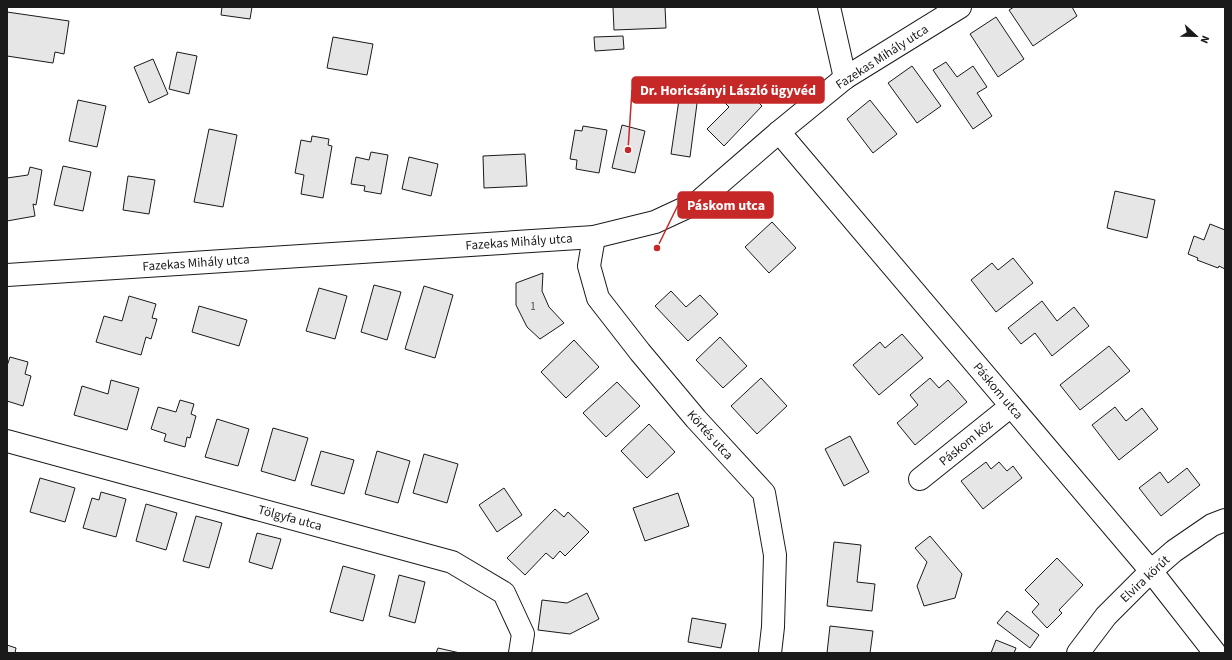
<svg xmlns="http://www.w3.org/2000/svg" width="1232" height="660" font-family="'Source Sans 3',sans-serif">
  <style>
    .building { fill: #e6e6e6; stroke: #1a1a1a }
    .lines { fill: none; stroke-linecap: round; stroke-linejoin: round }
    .minor-casing { stroke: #1a1a1a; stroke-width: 24 }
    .minor { stroke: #fff; stroke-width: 22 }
    .labels { text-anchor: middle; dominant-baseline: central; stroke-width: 3; stroke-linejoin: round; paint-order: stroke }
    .number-label { font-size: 11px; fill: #4d4d4d }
    .street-label { font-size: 13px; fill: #1a1a1a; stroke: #fff }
    .leader { fill: none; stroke: #c62828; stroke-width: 1.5 }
    .callout-dot { fill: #c62828; stroke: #fff; stroke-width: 1.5 }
    .callout { fill: #c62828; stroke: #c62828; stroke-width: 1.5 }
    .callout-label { font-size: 14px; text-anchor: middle; font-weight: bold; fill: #fff }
  </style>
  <rect width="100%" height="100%" fill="#fff"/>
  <g class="building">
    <polygon points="222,7 252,7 250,19 221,15"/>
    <polygon points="613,7 665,7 666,28 614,30"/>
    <polygon points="1014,7 1072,7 1077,16 1033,46 1009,10"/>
    <polygon points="7,12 69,21 64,54 55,52 53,63 7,56"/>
    <polygon points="996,17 1024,59 998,77 970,34"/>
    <polygon points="623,36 624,49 595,51 594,37"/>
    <polygon points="333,37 373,44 367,75 327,68"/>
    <polygon points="177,52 197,56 189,94 169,89"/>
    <polygon points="153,59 168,94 149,103 134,67"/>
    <polygon points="946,62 957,77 973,66 987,87 977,93 992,116 973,129 933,70"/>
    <polygon points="912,66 941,106 917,123 888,83"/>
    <polygon points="740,84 762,106 724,146 707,129 729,107 724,102"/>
    <polygon points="681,86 699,88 690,157 671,154"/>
    <polygon points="78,100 106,106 97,147 69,141"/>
    <polygon points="870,100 897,134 873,153 847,119"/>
    <polygon points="622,125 645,131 635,173 612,168"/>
    <polygon points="583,126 607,130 599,173 576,169 577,160 570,159 575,130 582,131"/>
    <polygon points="209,129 237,135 223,207 194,202"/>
    <polygon points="312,136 329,139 328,145 332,146 323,198 301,194 304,175 295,173 301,140 311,142"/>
    <polygon points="371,152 388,155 381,194 364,191 365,186 351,184 356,157 369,160"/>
    <polygon points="525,154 527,186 484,188 483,156"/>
    <polygon points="409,157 438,164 431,196 402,189"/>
    <polygon points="63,166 91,172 83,211 54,205"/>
    <polygon points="30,167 42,170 36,205 33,204 35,216 7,221 7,178 28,175"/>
    <polygon points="128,176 155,180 149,214 123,210"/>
    <polygon points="1115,191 1155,200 1147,238 1107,228"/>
    <polygon points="772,222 796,248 769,273 745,247"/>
    <polygon points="1210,224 1225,230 1225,269 1219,266 1218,268 1197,260 1198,258 1188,254 1194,236 1204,240"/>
    <polygon points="1013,258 1033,283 996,312 971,280 992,263 998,270"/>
    <polygon points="543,273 542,291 549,307 564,323 540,339 527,327 516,305 516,283"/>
    <polygon points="374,285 401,292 387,340 361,332"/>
    <polygon points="424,286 453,295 435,358 405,349"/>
    <polygon points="319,288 347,296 335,339 306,331"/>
    <polygon points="671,291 686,307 700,295 718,314 688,341 655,306"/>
    <polygon points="129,296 156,304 152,318 157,319 151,339 146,337 141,355 96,342 104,316 122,321"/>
    <polygon points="1042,301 1057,321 1074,307 1089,326 1052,356 1035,333 1021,344 1008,328"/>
    <polygon points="199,306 247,320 239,346 192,332"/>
    <polygon points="902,334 923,358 879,395 853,365 880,342 885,348"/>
    <polygon points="720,337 747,366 723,388 696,360"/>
    <polygon points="574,340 599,367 566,398 541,372"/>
    <polygon points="1109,346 1130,371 1080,410 1060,385"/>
    <polygon points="10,357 28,362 25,374 31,376 23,406 7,401 7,366"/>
    <polygon points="761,378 787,406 757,434 731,406"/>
    <polygon points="930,378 939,388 948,380 967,402 915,445 897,423 918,405 910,395"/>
    <polygon points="111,380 139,388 127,430 74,415 82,386 108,394"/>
    <polygon points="617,382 640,406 606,437 583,413"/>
    <polygon points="180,400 194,404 191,414 196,416 190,438 187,437 185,447 164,441 166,434 151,429 158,407 176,412"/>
    <polygon points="1115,407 1126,421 1142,408 1158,429 1119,460 1092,425"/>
    <polygon points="217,419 249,429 238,466 205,457"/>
    <polygon points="649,424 675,452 647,478 621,451"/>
    <polygon points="273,428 308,438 295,481 261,471"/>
    <polygon points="850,436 869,472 844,486 825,449"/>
    <polygon points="321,451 354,460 344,494 311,485"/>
    <polygon points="377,451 410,461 398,503 365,494"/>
    <polygon points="424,454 458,464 447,503 413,493"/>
    <polygon points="986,462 991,469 999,462 1007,471 1013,466 1022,478 983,509 961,481"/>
    <polygon points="1187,468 1200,485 1161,516 1139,488 1160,472 1168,483"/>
    <polygon points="40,478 75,488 65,522 30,512"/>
    <polygon points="504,488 522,515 497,532 479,505"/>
    <polygon points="101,492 126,499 116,537 83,528 92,498 99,500"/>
    <polygon points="678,493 689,526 645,541 633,508"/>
    <polygon points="146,504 177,513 166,550 136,541"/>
    <polygon points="555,509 564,517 568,512 589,532 565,556 560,551 553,559 546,553 525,575 507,558"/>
    <polygon points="196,516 222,523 209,568 183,561"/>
    <polygon points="257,533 281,539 272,569 249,562"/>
    <polygon points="930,536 962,574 955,598 924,606 917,586 927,562 915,548"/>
    <polygon points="834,542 861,545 857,582 875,584 872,611 827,606"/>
    <polygon points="1057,558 1083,585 1059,610 1062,613 1047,628 1032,612 1039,604 1025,590"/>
    <polygon points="343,566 375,575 363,621 330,612"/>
    <polygon points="399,575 425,582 415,623 389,616"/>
    <polygon points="587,593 599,619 570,634 538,630 542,600 567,603"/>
    <polygon points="1007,611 1039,635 1030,648 997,623"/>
    <polygon points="692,618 726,624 721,648 688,642"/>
    <polygon points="830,626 873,631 870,653 827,653"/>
    <polygon points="996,640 1016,648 1014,653 991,653"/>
    <polygon points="7,645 16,648 15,653 7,653"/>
    <polygon points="438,648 460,653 436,653"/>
  </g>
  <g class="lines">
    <defs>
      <g id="minor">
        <polyline points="829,7 845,78"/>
        <polyline points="779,132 1151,571 1215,653"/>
        <polyline points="594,237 589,266 598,298 640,352 696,419 764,493 775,555 773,627 770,653"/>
        <polyline points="7,275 594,237 655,222 698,202 779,132 845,78 960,7"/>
        <polyline points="7,441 452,562 504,593 523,634 520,653"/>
        <polyline points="920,479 1011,406"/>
        <polyline points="1078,653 1106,616 1151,571 1174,551 1212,525 1225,520"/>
      </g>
    </defs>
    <use href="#minor" class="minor-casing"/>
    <use href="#minor" class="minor"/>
  </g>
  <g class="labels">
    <g class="number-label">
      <text x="533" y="306">1</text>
    </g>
    <g class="street-label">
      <text transform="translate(882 57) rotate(-33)">Fazekas Mihály utca</text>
      <text transform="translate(519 242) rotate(-4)">Fazekas Mihály utca</text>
      <text transform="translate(196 263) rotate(-4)">Fazekas Mihály utca</text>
      <text transform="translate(998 391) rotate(50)">Páskom utca</text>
      <text transform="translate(710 435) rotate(48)">Körtés utca</text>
      <text transform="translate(966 443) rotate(-39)">Páskom köz</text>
      <text transform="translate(290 518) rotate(15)">Tölgyfa utca</text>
      <text transform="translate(1145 579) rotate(-43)">Elvira körút</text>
    </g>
  </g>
  <path class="leader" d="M628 150L632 90M657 248L678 205"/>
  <g class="callout-dot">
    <circle cx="628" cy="150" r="4"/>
    <circle cx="657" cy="248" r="4"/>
  </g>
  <g class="callout">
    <rect x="632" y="77" width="192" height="26" rx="4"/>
    <rect x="678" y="192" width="95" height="26" rx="4"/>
  </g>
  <g class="callout-label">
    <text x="728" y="95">Dr. Horicsányi László ügyvéd</text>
    <text x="726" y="210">Páskom utca</text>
  </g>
  <rect width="1232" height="660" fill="none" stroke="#1a1a1a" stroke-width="16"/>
  <g transform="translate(1196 36) rotate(112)" stroke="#ffffff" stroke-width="3" paint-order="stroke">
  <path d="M0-3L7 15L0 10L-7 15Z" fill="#1a1a1a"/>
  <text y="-6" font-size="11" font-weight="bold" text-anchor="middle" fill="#1a1a1a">N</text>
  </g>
</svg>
